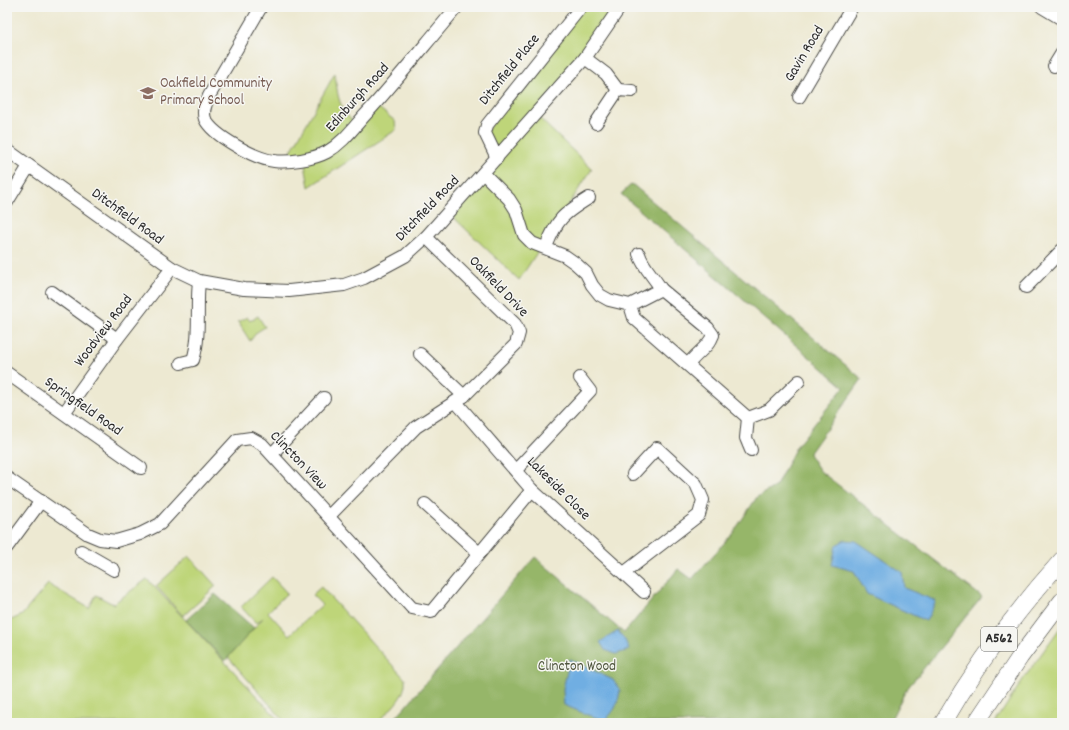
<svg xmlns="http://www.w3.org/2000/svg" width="1069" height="730" font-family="Dekko,sans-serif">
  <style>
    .green { fill: #bed579; stroke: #748052 }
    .forest { fill: #96b669; stroke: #60704a }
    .water { fill: #6faee2; stroke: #4d6c86 }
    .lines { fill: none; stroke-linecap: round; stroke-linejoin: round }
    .minor-casing { stroke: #484844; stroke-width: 14 }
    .highway-casing { stroke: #484844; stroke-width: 18 }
    .minor { stroke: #fff; stroke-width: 12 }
    .highway { stroke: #fff; stroke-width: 17 }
    .labels { text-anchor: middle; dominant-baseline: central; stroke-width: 3; stroke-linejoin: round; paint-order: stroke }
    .shield { fill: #f6f6f2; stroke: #686867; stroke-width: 1 }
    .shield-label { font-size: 14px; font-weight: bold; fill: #2b2b2b }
    .street-label { font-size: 15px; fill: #2b2b2b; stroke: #f6f6f2 }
    .education-label { font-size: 15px; fill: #785e54; stroke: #f6f6f2; text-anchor: start }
    .park-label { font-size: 15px; fill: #50563e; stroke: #f6f6f2 }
  </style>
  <rect width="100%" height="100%" fill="#f6f6f2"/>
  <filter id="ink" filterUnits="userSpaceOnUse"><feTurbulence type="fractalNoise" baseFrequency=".025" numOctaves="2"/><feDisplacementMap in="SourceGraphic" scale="8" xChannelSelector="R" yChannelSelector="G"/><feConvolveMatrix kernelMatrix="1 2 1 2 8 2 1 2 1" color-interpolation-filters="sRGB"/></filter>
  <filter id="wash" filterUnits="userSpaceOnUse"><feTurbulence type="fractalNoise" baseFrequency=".012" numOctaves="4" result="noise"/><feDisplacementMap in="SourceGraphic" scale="16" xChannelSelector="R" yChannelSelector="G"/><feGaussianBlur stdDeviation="0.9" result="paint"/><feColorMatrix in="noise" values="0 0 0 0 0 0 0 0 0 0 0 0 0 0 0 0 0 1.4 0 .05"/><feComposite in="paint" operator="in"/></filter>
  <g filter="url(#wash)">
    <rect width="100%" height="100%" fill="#ede9d2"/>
    <g class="green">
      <polygon points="581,7 620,7 535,114 592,169 519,280 449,213 497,158 485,133"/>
      <path d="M 335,73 C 338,98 338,107 356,125 L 375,105 L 395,121 L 396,130 L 309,187 L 304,159 L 285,162 Z"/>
      <polygon points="258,316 265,327 257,332 250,341 238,322 247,317 250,321"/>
      <polygon points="189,556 216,586 183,616 156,586"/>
      <path d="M 272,577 L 287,593 L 268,612 L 289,635 L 322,605 L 312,595 L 321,587 L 405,679 C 407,697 388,711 377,723 L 286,723 L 228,657 L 263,618 L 256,623 L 241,607 Z"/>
      <polygon points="147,579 282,723 7,723 7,622 22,615 48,584 89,608 96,595 113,604"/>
      <polygon points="1062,625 1062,723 995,723 1022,681"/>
    </g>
    <g class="forest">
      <polygon points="632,184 862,379 809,454 820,471 982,597 906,690 889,723 391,723 535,557 624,633 678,569 692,579 733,533 757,497 776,486 796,447 844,387 621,194"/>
      <polygon points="215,594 254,628 225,661 186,620"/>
    </g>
    <g class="water">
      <polygon points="845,540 856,541 902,572 904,588 936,601 926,621 867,594 854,571 832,565 836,545"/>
      <polygon points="618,631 625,640 629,650 616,654 605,650 600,642"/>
      <path d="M 570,659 L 613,680 L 620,690 C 618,704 615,711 605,720 L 588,715 L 564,705 L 563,689 Z"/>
    </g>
  </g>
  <g filter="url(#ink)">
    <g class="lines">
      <defs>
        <g id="minor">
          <path d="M 261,7 L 209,96 C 206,104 202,111 205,119 C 213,136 256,159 274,161 C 289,163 314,159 327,152 C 343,143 354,127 366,114 C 398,79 427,42 457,7"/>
          <polyline points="1042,7 1062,19"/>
          <polyline points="585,58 606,74 618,90"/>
          <polyline points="1054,66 1062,53"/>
          <polyline points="799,97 852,7"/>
          <polyline points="596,123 618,90 632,91"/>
          <polyline points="7,150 172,268 199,281 244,289 289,291 344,285 364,278 405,256 426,237 585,58 620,7"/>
          <polyline points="497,158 485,133 487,125 581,7"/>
          <path d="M 484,174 L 509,199 L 516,210 L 524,235 L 532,243 L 565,256 L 575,263 L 586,273 L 592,285 L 600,295 L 609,300 L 630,305 L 661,289 L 708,328 L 713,335 C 709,347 695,354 688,365"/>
          <polyline points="7,202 29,166"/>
          <path d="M 546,247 C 557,219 563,214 589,198"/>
          <path d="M 639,254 C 643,267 654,277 661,289"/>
          <polyline points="1026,287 1062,250"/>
          <polyline points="52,292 117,339"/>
          <polyline points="630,305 634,318 748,418"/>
          <polyline points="420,354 464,396"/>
          <path d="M 181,363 L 193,360 C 201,335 196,307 199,281"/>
          <polyline points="7,373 141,468"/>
          <polyline points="456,402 532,490 644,592"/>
          <polyline points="64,413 117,339 172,268"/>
          <polyline points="748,418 769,410 799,381"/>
          <polyline points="748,418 746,438 751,450"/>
          <polyline points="272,454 324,398"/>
          <polyline points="516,470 590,391 580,378"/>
          <polyline points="7,478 88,534 100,539 116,541 140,534 160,524 237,440 251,438 262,444 412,608 431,612 532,490"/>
          <polyline points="425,504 479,553"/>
          <polyline points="329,516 416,427 464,396 516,344 519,333 515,324 426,237"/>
          <polyline points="7,547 41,501"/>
          <polyline points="81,551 114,570"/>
          <polyline points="624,573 699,515 703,500 696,484 657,448 633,474"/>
        </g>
        <g id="highway">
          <path d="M 943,723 C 976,666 1018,609 1062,560"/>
          <polyline points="976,723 1020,657 1062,601"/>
        </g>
      </defs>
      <use href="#minor" class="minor-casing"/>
      <use href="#highway" class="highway-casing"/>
      <use href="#minor" class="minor"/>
      <use href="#highway" class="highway"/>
    </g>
  </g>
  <defs>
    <symbol id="school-bare" viewBox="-9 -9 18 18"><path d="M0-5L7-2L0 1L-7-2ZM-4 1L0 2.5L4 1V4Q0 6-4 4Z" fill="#8d6e63" stroke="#f6f6f2" stroke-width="2.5" paint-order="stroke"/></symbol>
  </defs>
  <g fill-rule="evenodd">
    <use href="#school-bare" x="137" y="82" width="22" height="22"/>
  </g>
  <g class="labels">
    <rect class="shield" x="981" y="627" width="36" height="24" rx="3"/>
    <g class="shield-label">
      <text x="999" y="639">A562</text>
    </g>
    <g class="street-label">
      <text transform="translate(805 54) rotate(-59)">Gavin Road</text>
      <text transform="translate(510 70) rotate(-51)">Ditchfield Place</text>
      <text transform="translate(358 98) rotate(-48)">Edinburgh Road</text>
      <text transform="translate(428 209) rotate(-46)">Ditchfield Road</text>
      <text transform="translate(127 217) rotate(36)">Ditchfield Road</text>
      <text transform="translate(498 287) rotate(46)">Oakfield Drive</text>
      <text transform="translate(104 331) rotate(-53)">Woodview Road</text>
      <text transform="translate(83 407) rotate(35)">Springfield Road</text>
      <text transform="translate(298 461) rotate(46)">Clincton View</text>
      <text transform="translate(558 489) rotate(45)">Lakeside Close</text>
    </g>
    <g class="education-label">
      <text x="160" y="84">Oakfield Community<tspan x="160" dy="17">Primary School</tspan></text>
    </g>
    <g class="park-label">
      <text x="577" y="667">Clincton Wood</text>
    </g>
  </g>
  <rect width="1069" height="730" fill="none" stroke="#f6f6f2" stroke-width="24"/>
</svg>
